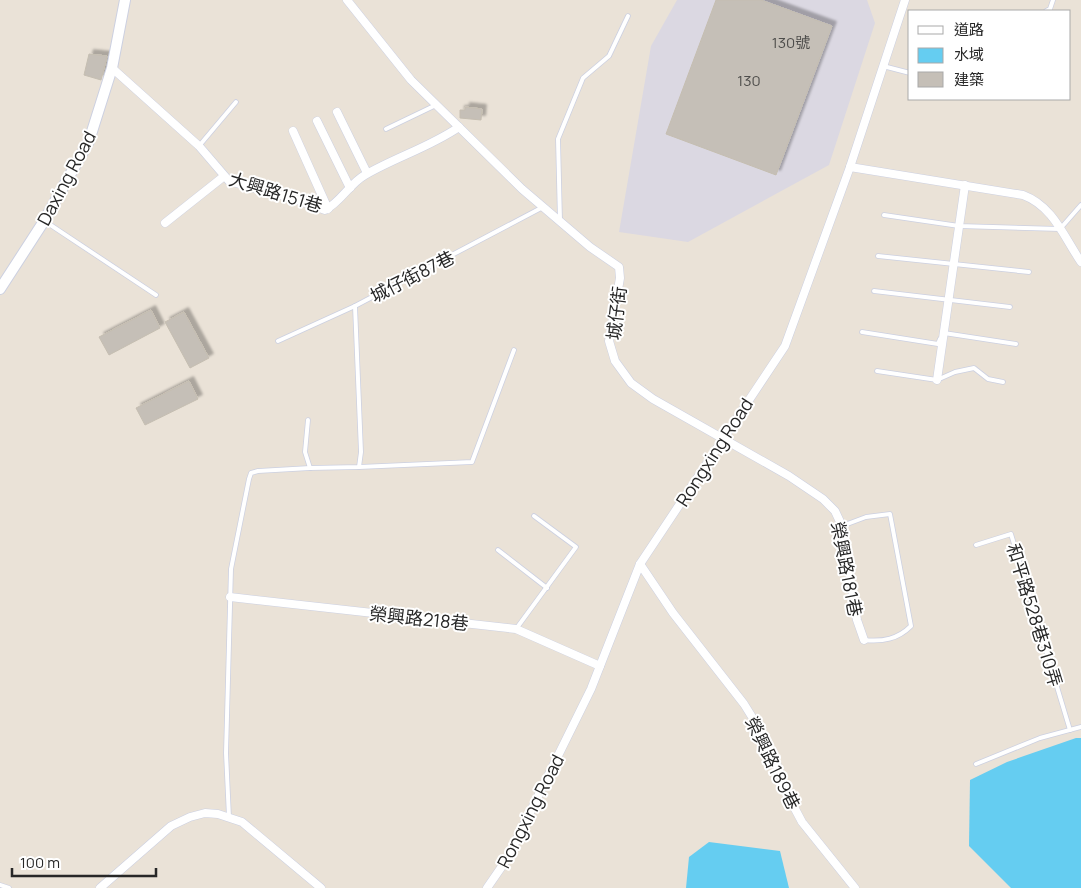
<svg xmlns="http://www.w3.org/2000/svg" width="1081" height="888" font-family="Manrope,'Noto Sans TC',sans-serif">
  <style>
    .industrial { fill: #dbd8e2 }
    .water { fill: #65cdf1 }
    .building { fill: #c5bfb7; stroke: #c5beb1; filter: url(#shadow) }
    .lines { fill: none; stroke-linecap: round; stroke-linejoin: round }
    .service-casing { stroke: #ccd0e1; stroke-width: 5.5 }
    .minor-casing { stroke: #ccd0e1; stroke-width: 9 }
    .tertiary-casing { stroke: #ccd0e1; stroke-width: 12 }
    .service { stroke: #fff; stroke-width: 4 }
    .minor { stroke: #fff; stroke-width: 8 }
    .tertiary { stroke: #fff; stroke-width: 10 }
    .labels { text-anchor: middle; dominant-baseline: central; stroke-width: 4; stroke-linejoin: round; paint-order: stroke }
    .number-label { font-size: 15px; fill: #4e4d4b }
    .street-label { font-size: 18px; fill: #272727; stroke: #fff }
  </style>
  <defs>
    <filter id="shadow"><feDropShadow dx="4.5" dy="-4.5" stdDeviation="1" flood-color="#0004"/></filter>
  </defs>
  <rect width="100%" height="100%" fill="#eae2d7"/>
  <polygon class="industrial" points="677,0 867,0 875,23 829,165 688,242 619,232 651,46"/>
  <g class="water">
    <polygon points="1076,738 1081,738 1081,888 1011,888 969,846 970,780 1007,762"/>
    <polygon points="709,842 780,851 789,888 686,888 689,857"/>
  </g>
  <g class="building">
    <polygon points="716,0 761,0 832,26 776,175 666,134"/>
    <polygon points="89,54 107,56 101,80 84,75"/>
    <polygon points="465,107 482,109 481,120 460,118 460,110 465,110"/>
    <polygon points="151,310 160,328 109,355 99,337"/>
    <polygon points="184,312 209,358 190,368 165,322"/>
    <polygon points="189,381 198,399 145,425 136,408"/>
  </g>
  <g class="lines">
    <defs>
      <g id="service">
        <polyline points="1046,11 1050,9 1053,0"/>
        <polyline points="883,66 910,73"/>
        <polyline points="386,129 436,105"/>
        <polyline points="199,146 236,102"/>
        <polyline points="884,215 959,226 1060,229 1081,205"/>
        <polyline points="560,221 558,139 583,78 609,56 628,16"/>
        <polyline points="46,222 156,295"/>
        <polyline points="878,256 1029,272"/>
        <polyline points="874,291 1010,307"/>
        <polyline points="862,332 938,344 940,339"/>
        <polyline points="944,333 1016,344"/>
        <polyline points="278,341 355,306 543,207"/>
        <polyline points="877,371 937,380 955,372 974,368 988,379 1003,382"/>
        <polyline points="308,420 305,452 310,468 359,467 361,452 355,306"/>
        <polyline points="359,467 472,462 514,350"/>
        <path d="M 842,526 L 866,517 L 890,514 L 911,626 C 898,639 883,642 864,640"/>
        <polyline points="976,545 1011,534 1070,730"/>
        <polyline points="498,550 547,588"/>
        <polyline points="516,629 576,547 534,516"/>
        <polyline points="976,764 1040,738 1081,727"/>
        <polyline points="229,817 226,753 231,569 249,479 251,473 258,471 310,468"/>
        <polyline points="0,885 9,888"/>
      </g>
      <g id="minor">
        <polyline points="347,0 411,80 522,189 590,247 619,267 620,278 609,341 615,361 631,383 653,399 789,476 823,499 835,511 842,526 857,620 864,640"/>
        <path d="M 112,68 L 199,146 L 229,181 L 294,199 L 325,210 C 341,202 349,184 365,175 C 396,157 430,147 459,127"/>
        <polyline points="337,112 367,173"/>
        <polyline points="317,121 350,188"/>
        <polyline points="293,131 328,209"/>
        <path d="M 850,167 L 1023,195 C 1053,206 1064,237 1081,262"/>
        <polyline points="165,223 223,177"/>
        <polyline points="937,380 965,185"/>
        <polyline points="640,564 673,613 744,704 762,733 776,762 786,792 802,822 855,888"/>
        <polyline points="230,597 516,629 600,666"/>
        <polyline points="100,888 171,826 190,817 205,813 218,814 242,822 321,888"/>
        <polyline points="487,888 507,859 591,689 640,564 785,346 850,167 905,0"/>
      </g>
      <polyline id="tertiary" points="0,289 44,221 89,141 112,68 125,0"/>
    </defs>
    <use href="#service" class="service-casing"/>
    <use href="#minor" class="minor-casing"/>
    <use href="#tertiary" class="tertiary-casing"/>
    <use href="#service" class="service"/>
    <use href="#minor" class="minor"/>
    <use href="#tertiary" class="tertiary"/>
  </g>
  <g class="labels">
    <g class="number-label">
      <text x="791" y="42">130號</text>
      <text x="749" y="80">130</text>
    </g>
    <g class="street-label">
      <text transform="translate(66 178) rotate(-62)">Daxing Road</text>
      <text transform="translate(276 192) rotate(17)">大興路151巷</text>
      <text transform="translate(412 276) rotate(-27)">城仔街87巷</text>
      <text transform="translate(616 313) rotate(-83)">城仔街</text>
      <text transform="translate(714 452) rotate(-57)">Rongxing Road</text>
      <text transform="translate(847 569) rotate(79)">榮興路181巷</text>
      <text transform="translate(1035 615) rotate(73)">和平路528巷310弄</text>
      <text transform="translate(419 618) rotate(6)">榮興路218巷</text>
      <text transform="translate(773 763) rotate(64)">榮興路189巷</text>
      <text transform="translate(530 811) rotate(-63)">Rongxing Road</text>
    </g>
  </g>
  <rect x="908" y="10" width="162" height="90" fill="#ffffff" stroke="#a9a9a9"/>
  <rect x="918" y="26" width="25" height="8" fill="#ffffff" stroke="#a9a9a9"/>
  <text x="954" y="35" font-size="15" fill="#272727">道路</text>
  <rect x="918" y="48" width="25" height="15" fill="#65cdf1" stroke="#a9a9a9"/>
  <text x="954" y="60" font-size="15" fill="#272727">水域</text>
  <rect x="918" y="72" width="25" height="15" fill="#c5bfb7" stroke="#a9a9a9"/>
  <text x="954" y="85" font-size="15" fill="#272727">建築</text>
  <path d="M12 868v8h144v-8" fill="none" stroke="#272727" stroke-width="2.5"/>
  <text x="20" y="868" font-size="15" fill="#272727" stroke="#ffffff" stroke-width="4" paint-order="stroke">100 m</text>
</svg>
